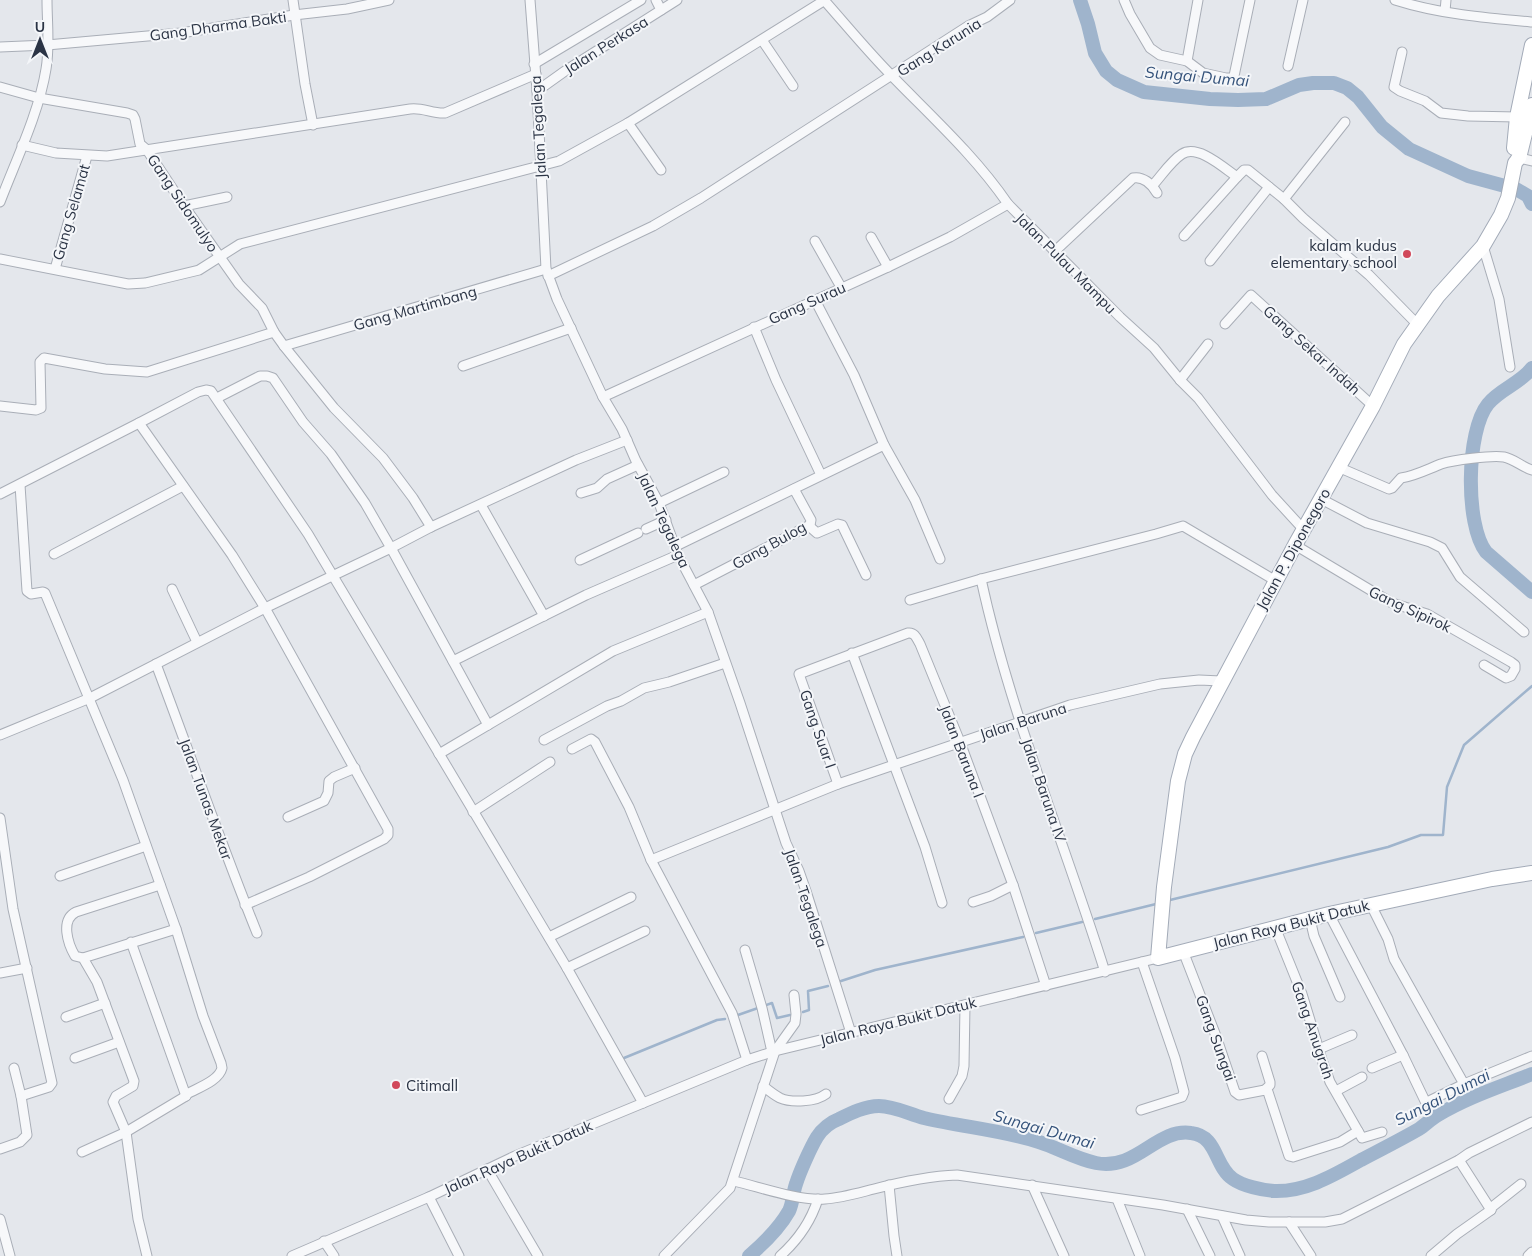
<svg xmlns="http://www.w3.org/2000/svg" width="1532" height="1256" font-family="Mulish,sans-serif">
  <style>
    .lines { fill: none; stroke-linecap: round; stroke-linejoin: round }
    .stream { stroke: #9fb4cc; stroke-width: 2.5 }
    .river { stroke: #9fb4cc; stroke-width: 14 }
    .street-casing { stroke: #a9aeb7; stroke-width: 11 }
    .primary-casing { stroke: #a3abb8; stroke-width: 16 }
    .street { stroke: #f7f8fa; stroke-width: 9 }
    .primary { stroke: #fff; stroke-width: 14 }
    .poi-dot { fill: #d1495b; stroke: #f4f6f9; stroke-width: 2 }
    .labels { text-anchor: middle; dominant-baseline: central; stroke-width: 4; stroke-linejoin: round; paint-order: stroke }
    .street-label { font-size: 15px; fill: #2b3445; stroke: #f4f6f9 }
    .poi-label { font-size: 15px; fill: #2b3445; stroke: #f4f6f9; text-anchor: end }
    .water-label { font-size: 16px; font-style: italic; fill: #34527a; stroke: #f4f6f9 }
  </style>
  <rect width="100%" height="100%" fill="#e4e7ec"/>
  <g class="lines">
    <g class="stream">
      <polyline points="1170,900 1388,847 1421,835 1443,835 1447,787 1464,745 1532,686"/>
      <polyline points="1095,919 1156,904"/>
      <polyline points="1036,933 1082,922"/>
      <polyline points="841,981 875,970 1023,937"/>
      <polyline points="803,1012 809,1010 808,991 828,986"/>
      <polyline points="738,1015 772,1003 777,1018 790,1015"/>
      <polyline points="624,1058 717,1020 725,1019"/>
    </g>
    <g class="river">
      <polyline points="1080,0 1088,24 1095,53 1106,71 1117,80 1144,92 1210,99 1238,100 1266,99 1299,85 1313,83 1334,83 1347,88 1358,97 1382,127 1409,149 1468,176 1516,189 1528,196 1532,204"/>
      <path d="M 1532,368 C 1521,383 1500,389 1488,404 C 1466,431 1465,525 1486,552 L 1532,592"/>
      <path d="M 749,1256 C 763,1244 780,1227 789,1211 C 793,1203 793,1192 796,1184 C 800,1171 811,1147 817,1137 C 822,1129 831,1122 839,1119 C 851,1113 865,1106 879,1106 C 894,1106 909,1114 924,1118 C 962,1127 1001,1130 1039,1142 C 1058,1148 1076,1159 1096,1163 C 1137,1171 1156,1128 1191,1133 C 1218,1136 1214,1166 1233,1179 C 1243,1186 1262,1190 1274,1191 C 1306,1192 1334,1175 1361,1160 C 1380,1150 1400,1140 1419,1129 C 1425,1125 1431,1119 1438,1115 C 1468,1097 1500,1087 1532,1074"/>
    </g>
    <defs>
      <g id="street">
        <polyline points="293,0 305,84 313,125"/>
        <polyline points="530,0 537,91 546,269 557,299 603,397 622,429 636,461 659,503 678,555 708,612 740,703 786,843 799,871 806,891 851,1033"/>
        <polyline points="656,0 661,10"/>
        <path d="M 824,0 C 847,26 869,53 893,77 C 933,118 975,156 1008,204 L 1120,317 L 1154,348 L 1180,380 L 1198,398 L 1272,495 L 1304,530"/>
        <polyline points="1124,0 1130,14 1150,48 1160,55 1187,61 1203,73 1226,78 1231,78 1234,76 1250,0"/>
        <path d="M 1395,0 C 1439,14 1486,18 1532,22"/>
        <polyline points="1445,11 1446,0"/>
        <polyline points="762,40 793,86"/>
        <polyline points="0,47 47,45 181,33 294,15 347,9 389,0"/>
        <polyline points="1402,52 1394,87 1400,91 1425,101 1441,113 1468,116 1517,117"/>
        <polyline points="1187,61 1198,0"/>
        <polyline points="534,64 641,0"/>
        <polyline points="1288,66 1303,0"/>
        <polyline points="0,87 39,98 127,113 133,115 135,119 140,144 147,150 184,206 239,284 262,308 274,332 284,346 334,408 383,458 413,498 431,527"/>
        <polyline points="537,91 565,71 677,0"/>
        <polyline points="628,123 661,170"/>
        <path d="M 22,145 L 56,153 L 107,156 L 410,109 C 422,107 433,114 445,113 L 536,74"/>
        <polyline points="1516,157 1532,161"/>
        <path d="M 1153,185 C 1162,175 1171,161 1182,154 C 1198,144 1224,168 1237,177"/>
        <polyline points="1284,199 1345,122"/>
        <path d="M 0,202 C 16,160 39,113 46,69 C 50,46 47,23 47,0"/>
        <polyline points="184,206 227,197"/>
        <polyline points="1184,236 1237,177 1244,170 1248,170 1284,199 1303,218 1369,275 1418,325"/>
        <polyline points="871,237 888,267"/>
        <polyline points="815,241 841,287"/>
        <polyline points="1483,246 1499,299 1510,367"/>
        <path d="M 1054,252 L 1133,178 C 1143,176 1152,184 1157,193"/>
        <polyline points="0,259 128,284 145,283 199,270 240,244 559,161 628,123 825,0"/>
        <polyline points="1210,261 1269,187"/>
        <polyline points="55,269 87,156"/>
        <polyline points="548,276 653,226 701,198 968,26 987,17 1010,0"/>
        <polyline points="815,300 854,375 884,445 915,500 940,559"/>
        <polyline points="1225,324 1251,295 1373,406"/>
        <polyline points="754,327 776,380 821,475"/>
        <polyline points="284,346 546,269"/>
        <polyline points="463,366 571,328"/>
        <polyline points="1180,380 1208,344"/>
        <polyline points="603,397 888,267 950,237 1008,204"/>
        <polyline points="217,398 260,376 267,376 273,378 303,422 331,454 365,503 391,548 488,725"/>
        <polyline points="0,406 36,410 41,408 40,362 44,358 105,369 147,372 274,332"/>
        <polyline points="139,423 232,555 265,608 388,829 388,835 384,839 309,877 245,905"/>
        <path d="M 1338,467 L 1389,489 L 1392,488 L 1401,478 C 1415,476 1428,469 1441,464 C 1453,460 1492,455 1504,457 C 1514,459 1522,467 1532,470"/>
        <path d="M 20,485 L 27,591 L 31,594 L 43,592 L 45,593 L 123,780 L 176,929 L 203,1016 L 221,1063 L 222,1068 C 219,1081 197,1088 187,1094 L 186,1096 L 126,1132 L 82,1152"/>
        <polyline points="581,493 597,488 607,479 638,465"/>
        <polyline points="0,494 139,423 198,392 206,390 211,391 308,534 567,968 643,1103"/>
        <polyline points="1321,499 1367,523 1430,542 1442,548 1460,577 1524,632"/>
        <polyline points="659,503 724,472"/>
        <polyline points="481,505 544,616"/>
        <polyline points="809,526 817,533 838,524 842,525 866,575"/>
        <polyline points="646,529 666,520"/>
        <polyline points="1295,545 1392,603 1427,614 1511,662 1515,665 1515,669 1511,676 1506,678 1484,665"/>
        <polyline points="676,546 884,445"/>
        <polyline points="54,554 183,486"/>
        <polyline points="580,560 638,533"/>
        <path d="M 981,579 C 1010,713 1064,841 1105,972"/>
        <polyline points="694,585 810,525 811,520 794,489"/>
        <polyline points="172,589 197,642"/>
        <polyline points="910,600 981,579 1156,534 1183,526 1276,581"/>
        <polyline points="852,653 925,847 942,903"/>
        <polyline points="453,661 586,595 678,555"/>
        <path d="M 156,664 C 190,754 221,844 257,933"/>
        <polyline points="0,735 90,698 265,608 391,548 431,527 576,460 627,440"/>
        <polyline points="544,740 607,706 621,701 644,688 669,682 725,663"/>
        <polyline points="572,749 591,739 595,742 629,807 651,860 732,1013 747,1060"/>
        <polyline points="439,754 613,651 708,612"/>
        <path d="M 838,784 L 799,674 L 908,633 C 915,632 917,639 920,644 L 960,742 L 1013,885 L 1046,986"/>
        <polyline points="473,812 550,762"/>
        <polyline points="288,817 324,801 328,793 329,781 334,777 355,768"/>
        <polyline points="0,818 13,909 52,1083 49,1087 21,1096"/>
        <polyline points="651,860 838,784 1070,705 1160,684 1199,680 1221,681"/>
        <polyline points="60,876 146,846"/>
        <polyline points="973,902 991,896 1013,885"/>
        <polyline points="1371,905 1388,939 1394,959 1464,1084"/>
        <polyline points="1329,914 1403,1055 1425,1101 1429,1101 1464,1084 1532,1056"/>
        <polyline points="1310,919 1314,936 1340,997"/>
        <polyline points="1275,927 1302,994 1323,1063 1330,1082 1362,1138 1382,1132"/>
        <polyline points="549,937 631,897"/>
        <polyline points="131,942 186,1096"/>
        <polyline points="745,950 762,1008 772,1052"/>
        <polyline points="1183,951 1216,1036 1235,1092 1239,1095 1265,1090 1268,1092 1289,1156 1293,1157 1340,1142 1358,1131"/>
        <polyline points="83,958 176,929"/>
        <polyline points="567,968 645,931"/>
        <polyline points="0,973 27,968"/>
        <polyline points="66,1017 105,1003"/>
        <polyline points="1319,1049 1352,1035"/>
        <polyline points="1262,1056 1270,1082 1270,1085 1265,1090"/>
        <polyline points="75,1058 119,1042"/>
        <polyline points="1372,1068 1403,1055"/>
        <path d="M 763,1086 C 768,1090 774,1095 780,1098 C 791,1103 816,1102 826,1094"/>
        <polyline points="1336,1091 1362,1077"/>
        <polyline points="949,1099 962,1076 964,1066 965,1005"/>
        <polyline points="1141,1110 1182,1097 1184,1092 1175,1058 1142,962"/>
        <polyline points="0,1149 20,1142 27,1135 21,1096 14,1068"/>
        <polyline points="1459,1160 1491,1210"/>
        <polyline points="487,1169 538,1256"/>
        <path d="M 734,1181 C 760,1187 798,1201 825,1199 C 841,1198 858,1193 874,1189 C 901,1182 929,1176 957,1175 L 1163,1205 L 1246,1220 L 1269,1222 L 1325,1222 L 1342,1219 L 1459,1160 L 1469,1153 L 1532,1122"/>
        <polyline points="889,1185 894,1236 897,1256"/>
        <polyline points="1032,1185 1064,1256"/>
        <polyline points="429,1197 459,1256"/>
        <polyline points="1117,1199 1140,1256"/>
        <polyline points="1187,1209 1210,1256"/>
        <polyline points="1222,1216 1240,1256"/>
        <polyline points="0,1219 10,1256"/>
        <polyline points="1289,1222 1311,1256"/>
        <polyline points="324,1241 334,1256"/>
        <path d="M 147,1256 L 138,1219 L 126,1132 L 113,1102 L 116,1096 L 133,1086 L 134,1081 L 97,982 L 83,958 L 75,956 C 68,944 60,920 76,912 L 160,885"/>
        <polyline points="292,1256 429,1197 515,1156 747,1060 775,1051 1158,958"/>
        <polyline points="664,1256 730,1188 775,1051 795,1023 796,1014 794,995"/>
        <path d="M 780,1256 C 797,1241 811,1221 818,1199"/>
        <polyline points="1431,1256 1457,1234 1491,1210 1492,1207 1521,1184"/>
        <polyline points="1528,1256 1532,1252"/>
      </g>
      <g id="primary">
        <polyline points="1532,105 1519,158 1515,163 1508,198 1501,215 1483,246 1438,296 1404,344 1373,406 1295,545 1193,737 1185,754 1178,781 1164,887 1158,958 1329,914 1492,879 1532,873"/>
        <polyline points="1514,148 1517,117 1532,45"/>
      </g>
    </defs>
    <use href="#street" class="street-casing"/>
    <use href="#primary" class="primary-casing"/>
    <use href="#street" class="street"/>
    <use href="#primary" class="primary"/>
  </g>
  <g class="poi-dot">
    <circle cx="1407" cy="254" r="5"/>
    <circle cx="396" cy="1085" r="5"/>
  </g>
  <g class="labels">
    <g class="street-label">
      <text transform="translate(218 26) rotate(-8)">Gang Dharma Bakti</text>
      <text transform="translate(606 45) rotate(-32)">Jalan Perkasa</text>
      <text transform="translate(939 47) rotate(-32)">Gang Karunia</text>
      <text transform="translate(538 127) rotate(-93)">Jalan Tegalega</text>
      <text transform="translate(183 203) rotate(56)">Gang Sidomulyo</text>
      <text transform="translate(71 212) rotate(-74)">Gang Selamat</text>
      <text transform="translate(1066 263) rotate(45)">Jalan Pulau Mampu</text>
      <text transform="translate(807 303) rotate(-24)">Gang Surau</text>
      <text transform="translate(415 308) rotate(-16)">Gang Martimbang</text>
      <text transform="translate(1312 350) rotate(42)">Gang Sekar Indah</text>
      <text transform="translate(664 520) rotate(65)">Jalan Tegalega</text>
      <text transform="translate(769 545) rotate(-29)">Gang Bulog</text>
      <text transform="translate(1293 549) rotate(-61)">Jalan P. Diponegoro</text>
      <text transform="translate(1410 609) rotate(25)">Gang Sipirok</text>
      <text transform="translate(1023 721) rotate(-18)">Jalan Baruna</text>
      <text transform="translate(818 729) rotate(71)">Gang Suar I</text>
      <text transform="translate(962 751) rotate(69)">Jalan Baruna I</text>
      <text transform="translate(1044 790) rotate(71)">Jalan Baruna IV</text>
      <text transform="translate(206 799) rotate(70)">Jalan Tunas Mekar</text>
      <text transform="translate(806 898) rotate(71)">Jalan Tegalega</text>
      <text transform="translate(1291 924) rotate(-14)">Jalan Raya Bukit Datuk</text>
      <text transform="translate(898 1021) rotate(-14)">Jalan Raya Bukit Datuk</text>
      <text transform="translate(1313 1030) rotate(71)">Gang Anugrah</text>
      <text transform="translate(1216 1038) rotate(70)">Gang Sungai</text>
      <text transform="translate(518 1157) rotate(-24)">Jalan Raya Bukit Datuk</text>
    </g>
    <g class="poi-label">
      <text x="1397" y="245">kalam kudus<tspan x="1397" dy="17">elementary school</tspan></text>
      <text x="406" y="1085" text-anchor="start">Citimall</text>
    </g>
    <g class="water-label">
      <text transform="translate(1197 76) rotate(5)">Sungai Dumai</text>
      <text transform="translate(1442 1097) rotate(-27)">Sungai Dumai</text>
      <text transform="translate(1044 1129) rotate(16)">Sungai Dumai</text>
    </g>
  </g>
  <g transform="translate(40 40)" stroke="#f4f6f9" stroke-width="4" paint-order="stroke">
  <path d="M0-4L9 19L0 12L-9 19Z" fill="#2b3445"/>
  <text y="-8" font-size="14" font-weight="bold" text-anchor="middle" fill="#2b3445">U</text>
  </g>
</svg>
